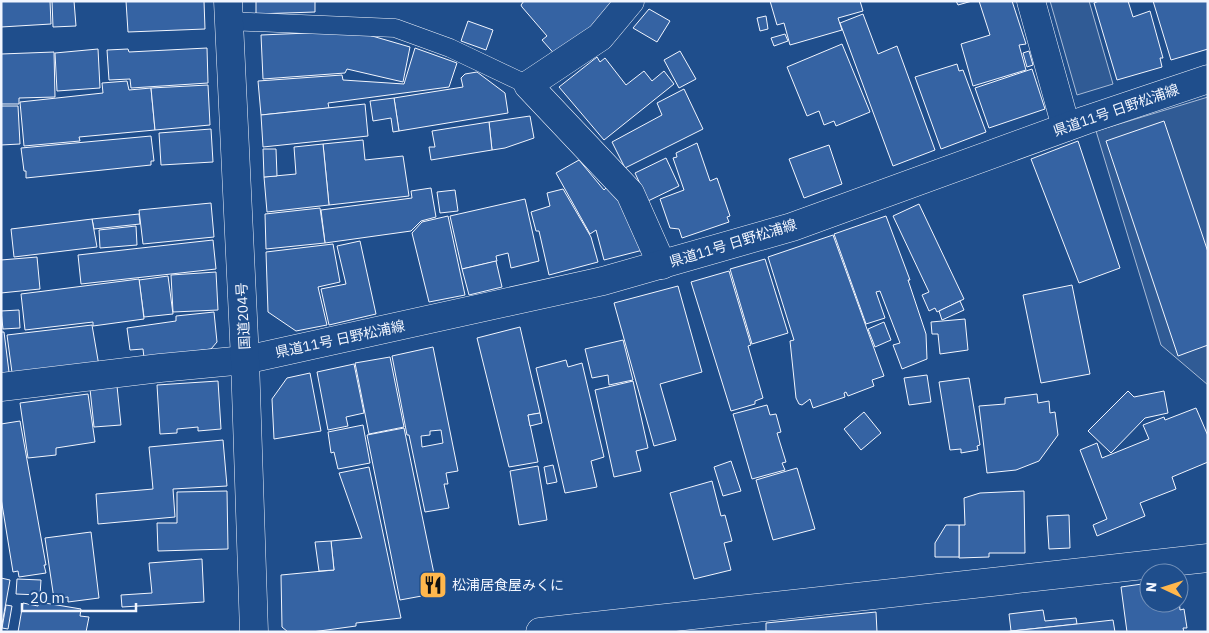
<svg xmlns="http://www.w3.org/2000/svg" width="1209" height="633" font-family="'IBM Plex Sans','Noto Sans JP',sans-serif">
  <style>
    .parking { fill: #305b95; stroke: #a8bbd7 }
    .building { fill: #3563a3; stroke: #f2f6ff; fill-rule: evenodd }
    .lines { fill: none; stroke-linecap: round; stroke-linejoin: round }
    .service-casing { stroke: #f2f6ff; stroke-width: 19 }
    .minor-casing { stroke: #f2f6ff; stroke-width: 29 }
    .primary-casing { stroke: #f2f6ff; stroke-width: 29 }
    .trunk-casing { stroke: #f2f6ff; stroke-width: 29 }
    .service { stroke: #1f4e8c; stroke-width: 18 }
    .minor { stroke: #1f4e8c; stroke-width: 28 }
    .primary { stroke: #1f4e8c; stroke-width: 28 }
    .trunk { stroke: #1f4e8c; stroke-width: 28 }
    .labels { text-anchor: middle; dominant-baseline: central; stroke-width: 4; stroke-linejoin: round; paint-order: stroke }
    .street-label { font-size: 14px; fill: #f2f6ff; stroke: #1f4e8c }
    .poi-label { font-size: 14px; fill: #f2f6ff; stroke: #1f4e8c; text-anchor: start }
  </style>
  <rect width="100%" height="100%" fill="#1f4e8c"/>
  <g class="parking">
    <polygon points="1050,1 1089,1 1113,84 1077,95"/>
    <polygon points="1208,97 1208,385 1161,345 1096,131"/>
  </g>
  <g class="building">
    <polygon points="1,1 50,1 51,24 1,27"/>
    <polygon points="52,1 74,1 76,26 53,27"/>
    <polygon points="126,1 204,1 205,29 128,32"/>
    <polygon points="256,1 315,1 315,12 256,14"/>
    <polygon points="524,1 625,1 558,58 542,40 547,36 522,7 521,5"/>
    <polygon points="770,1 860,1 863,11 838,18 842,30 790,45 784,23 777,25"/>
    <polygon points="956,1 972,1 958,5"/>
    <polygon points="979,1 1012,1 1026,44 1019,45 1026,70 973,86 961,44 990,35"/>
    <polygon points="1099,1 1128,1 1133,17 1150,11 1163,58 1160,58 1162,67 1117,80 1094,3"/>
    <polygon points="1153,1 1208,1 1208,49 1171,60"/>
    <polygon points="649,9 670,21 657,42 633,28"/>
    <polygon points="863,14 878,54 897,46 935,150 893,166 840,23"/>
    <polygon points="766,16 768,29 760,31 757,18"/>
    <polygon points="468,21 493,30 486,50 461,41"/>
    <polygon points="355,31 410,47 403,82 347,69 345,73 263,79 261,35"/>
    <polygon points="785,34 788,41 774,46 771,38"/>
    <polygon points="842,44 870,112 836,126 834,121 824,125 819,111 807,116 787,67"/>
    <polygon points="207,48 208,83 131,88 130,79 109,80 107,50 128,49 129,52"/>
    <polygon points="415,48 457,63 449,87 328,103 329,108 261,115 258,81 342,75 343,80 404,84"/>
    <polygon points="98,49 100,88 57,91 55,53"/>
    <polygon points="680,51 696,79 679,88 664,60"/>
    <polygon points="1029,51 1033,65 1027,67 1023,53"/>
    <polygon points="54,52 55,97 19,98 19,104 1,104 1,54"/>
    <polygon points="597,57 600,62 605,58 626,85 644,71 652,81 664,71 674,84 604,140 559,87"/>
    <polygon points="957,64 959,71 963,70 986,132 941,149 915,77"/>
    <polygon points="1032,69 1045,109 989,128 975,88"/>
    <polygon points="477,72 505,93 508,113 399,131 394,98 463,87 461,78 465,74"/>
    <polygon points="127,81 129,90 151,88 155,130 79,137 80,141 24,146 20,102 103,93 102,83"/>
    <polygon points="208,85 210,125 155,130 151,88"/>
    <polygon points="684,89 703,129 625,168 612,142 662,115 657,103"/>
    <polygon points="394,98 399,131 393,132 391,118 373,121 370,101"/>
    <polygon points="365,104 368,136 263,147 261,115"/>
    <polygon points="1,106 18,106 20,144 1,145"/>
    <polygon points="530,116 534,138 505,148 492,150 489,122"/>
    <polygon points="1164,121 1208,252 1208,345 1178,356 1106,141"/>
    <polygon points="489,122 492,150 431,160 429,147 435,147 432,131"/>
    <polygon points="211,129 213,162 161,165 159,133"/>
    <polygon points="151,136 154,161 151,161 151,165 26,178 26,171 24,171 21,148"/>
    <polygon points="363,140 365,160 403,156 409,196 329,205 323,144"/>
    <polygon points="1078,141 1120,268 1079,283 1031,159"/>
    <polygon points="697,143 710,181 717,178 730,216 727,217 729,222 682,238 679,229 670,228 660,199 684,190 673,158 677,157 676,153"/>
    <polygon points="323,144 329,205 267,212 264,177 296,174 294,147"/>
    <polygon points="829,145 842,184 804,198 789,159"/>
    <polygon points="263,149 276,149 277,176 264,177"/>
    <polygon points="666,158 679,186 648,201 635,173"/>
    <polygon points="579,160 604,190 607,187 640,222 647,249 604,260 596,230 590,234 556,173"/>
    <polygon points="431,188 436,217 421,221 411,231 325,243 321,210 412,198 411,191"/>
    <polygon points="563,189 591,237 598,262 549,275 539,231 536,231 531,212 550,206 547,193"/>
    <polygon points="455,190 458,211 440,213 437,192"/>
    <polygon points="525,199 539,261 511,268 508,253 496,256 497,261 462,269 450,216"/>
    <polygon points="211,203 214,237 143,244 139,210"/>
    <polygon points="919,204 964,299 937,312 935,308 929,311 922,295 929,292 893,216"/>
    <polygon points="320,208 325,243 266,249 265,214"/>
    <polygon points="139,214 140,224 94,229 92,219"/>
    <polygon points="448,216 465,295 429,302 412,233 422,222"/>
    <polygon points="886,216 910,280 908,280 926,334 927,359 902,369 893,345 900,343 880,291 876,292 885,318 866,324 834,234"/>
    <polygon points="92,219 97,247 14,257 11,229"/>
    <polygon points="136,226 137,245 100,248 99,230"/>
    <polygon points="833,235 884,376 872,380 874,386 848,396 846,392 844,393 845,397 813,408 810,399 802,405 799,404 796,398 790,341 794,340 768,257"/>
    <polygon points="213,240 216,269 81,284 78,255"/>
    <polygon points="360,241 376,314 329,325 321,289 346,284 337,246"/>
    <polygon points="333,244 340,282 318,287 327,325 296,331 268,312 266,252"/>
    <polygon points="37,257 40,289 1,293 1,260"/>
    <polygon points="765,259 788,333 752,344 730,269"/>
    <polygon points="496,261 502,287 469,295 462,269"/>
    <polygon points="729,271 751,345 748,346 763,398 755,401 755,404 731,411 691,282"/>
    <polygon points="216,272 218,310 173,312 171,275"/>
    <polygon points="168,276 173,314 144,317 139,280"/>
    <polygon points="139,279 144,319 93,326 93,322 25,330 21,294"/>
    <polygon points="1072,285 1090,374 1041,383 1023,295"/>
    <polygon points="678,286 702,372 660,384 676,440 654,446 614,303"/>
    <polygon points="960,301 964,310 942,320 939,311"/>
    <polygon points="19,310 20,328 3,329 1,311"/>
    <polygon points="214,312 217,342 211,349 144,358 143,349 130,350 127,328 176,321 176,316"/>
    <polygon points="965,319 968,350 940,354 938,334 932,334 931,322"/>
    <polygon points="884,322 891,340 875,347 868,329"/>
    <polygon points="92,325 99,366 13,380 7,335"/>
    <polygon points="520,327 540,413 528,415 538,462 509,467 477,338"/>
    <polygon points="1,332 4,332 10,380 1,381"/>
    <polygon points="623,340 633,380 609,385 608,375 592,378 585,349"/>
    <path d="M 433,347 L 458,471 L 446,473 L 448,484 L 444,484 L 449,508 L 425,512 L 409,435 L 407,435 L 392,356 ZM 441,430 L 443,443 L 422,447 L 421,436 L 430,435 L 430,431 Z"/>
    <polygon points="390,357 404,427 369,434 355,363"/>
    <polygon points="566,360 568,367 582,363 604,457 591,461 597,487 565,493 536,368"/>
    <polygon points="354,364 364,413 346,417 348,426 328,430 317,372"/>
    <polygon points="310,373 321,431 274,439 272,399 287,378"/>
    <polygon points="927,375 931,402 909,405 904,378"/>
    <polygon points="969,378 980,445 977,446 978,450 961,453 961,449 950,450 939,382"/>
    <polygon points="218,381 221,429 198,431 198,427 177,429 177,433 160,434 157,385"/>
    <polygon points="633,381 648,448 636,451 641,471 614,477 595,390"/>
    <polygon points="117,386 121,425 94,427 90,389"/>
    <polygon points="1128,391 1134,397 1164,391 1168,413 1145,418 1111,453 1088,431"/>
    <polygon points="88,394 95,442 56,448 56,455 28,458 20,403"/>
    <polygon points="1037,394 1038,403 1049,401 1050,413 1055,412 1058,435 1039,461 1016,470 987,473 979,406 1005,404 1005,398"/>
    <polygon points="767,405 770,415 776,414 781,432 777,433 786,462 782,463 785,470 752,479 733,414"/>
    <polygon points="1196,408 1208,436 1208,462 1172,477 1176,489 1140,503 1145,516 1097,536 1093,525 1107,519 1080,450 1097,443 1102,458 1149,439 1143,425 1164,417 1165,420"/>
    <polygon points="864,412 881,433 861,450 844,429"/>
    <polygon points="540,413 542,423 530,426 528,415"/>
    <polygon points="20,421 46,565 44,565 46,573 19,577 18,571 13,572 1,498 1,424"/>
    <polygon points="363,425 370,463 338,469 334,452 331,453 328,432"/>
    <polygon points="404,428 438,593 400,600 367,435"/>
    <polygon points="223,440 227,486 173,489 175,517 98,524 96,494 153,489 149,447"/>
    <polygon points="731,461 741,491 723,496 714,467"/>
    <polygon points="553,465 557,482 547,484 544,467"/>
    <polygon points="538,466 547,520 519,525 510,471"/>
    <polygon points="369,467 401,618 356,623 356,626 312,632 288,632 282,627 281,575 334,570 331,541 362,538 339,473"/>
    <polygon points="797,468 815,529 773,540 756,480"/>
    <polygon points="712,481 721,516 725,515 732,541 724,543 731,570 694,579 670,493"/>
    <polygon points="227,491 228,549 158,551 157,523 177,523 177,492"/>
    <polygon points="1024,491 1025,553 989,553 989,557 959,558 959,525 965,525 964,498 980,493"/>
    <polygon points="1069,515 1070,548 1049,549 1047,516"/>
    <polygon points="946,525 959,525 959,557 935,557 935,543"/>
    <polygon points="91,532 99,598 68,602 68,597 54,599 45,538"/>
    <polygon points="331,541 334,570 319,571 315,542"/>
    <polygon points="202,559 204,602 122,607 121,595 152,593 149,563"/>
    <polygon points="1,578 10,580 1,630"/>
    <polygon points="17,579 41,580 40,595 16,594"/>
    <polygon points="1149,583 1149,603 1179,603 1179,599 1180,610 1184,609 1187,628 1183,628 1184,632 1127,632 1121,587"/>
    <polygon points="39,602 81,609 80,616 89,617 86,632 18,632 23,603 38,606"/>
    <polygon points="6,605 12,606 8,629 2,628"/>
    <polygon points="1043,610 1045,621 1076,618 1077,624 1011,631 1009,614"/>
    <polygon points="876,612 877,632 766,631 766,623"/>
    <polygon points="1113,620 1115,632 1003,632 1077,624"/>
  </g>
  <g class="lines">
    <defs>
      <polyline id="service" points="228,21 395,28 450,48 528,85"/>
      <g id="minor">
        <polyline points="630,1 600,37 528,85 630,193 662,265"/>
        <polyline points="1031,1 1066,127"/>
        <polyline points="1,387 160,368 245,360"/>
        <polyline points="540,632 1208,558"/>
      </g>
      <polyline id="primary" points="245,360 603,281 792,227 1086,120 1208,79"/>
      <polyline id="trunk" points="228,1 245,360 254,632"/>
    </defs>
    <use href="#service" class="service-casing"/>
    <use href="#minor" class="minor-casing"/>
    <use href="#primary" class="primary-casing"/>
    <use href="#trunk" class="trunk-casing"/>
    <use href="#service" class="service"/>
    <use href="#minor" class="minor"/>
    <use href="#primary" class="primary"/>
    <use href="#trunk" class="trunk"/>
  </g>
  <defs>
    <symbol id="restaurant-square" viewBox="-11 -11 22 22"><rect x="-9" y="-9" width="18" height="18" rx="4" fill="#ffb74d" stroke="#1f4e8c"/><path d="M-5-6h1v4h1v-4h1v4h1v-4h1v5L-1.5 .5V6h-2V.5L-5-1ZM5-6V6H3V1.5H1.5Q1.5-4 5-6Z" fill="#111"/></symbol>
  </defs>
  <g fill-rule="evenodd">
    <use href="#restaurant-square" x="417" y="569" width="32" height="32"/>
  </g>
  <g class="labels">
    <g class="street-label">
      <text transform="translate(1116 110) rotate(-19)">県道11号 日野松浦線</text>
      <text transform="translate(733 243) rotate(-17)">県道11号 日野松浦線</text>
      <text transform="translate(243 316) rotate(-93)">国道204号</text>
      <text transform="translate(340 339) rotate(-12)">県道11号 日野松浦線</text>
    </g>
    <g class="poi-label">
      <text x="452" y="585">松浦居食屋みくに</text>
    </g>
  </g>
  <rect width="1209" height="633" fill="none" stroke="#f2f6ff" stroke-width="5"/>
  <g transform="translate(1164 588) rotate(274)"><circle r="24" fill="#1f4e8c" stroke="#7391ba"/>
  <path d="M0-4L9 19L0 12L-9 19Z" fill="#ffb74d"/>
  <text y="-8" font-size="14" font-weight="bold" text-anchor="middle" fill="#f2f6ff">N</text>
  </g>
  <path d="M22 603v8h114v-8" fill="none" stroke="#f2f6ff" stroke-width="2.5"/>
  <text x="30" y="603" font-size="15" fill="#f2f6ff" stroke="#1f4e8c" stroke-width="4" paint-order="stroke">20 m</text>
</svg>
